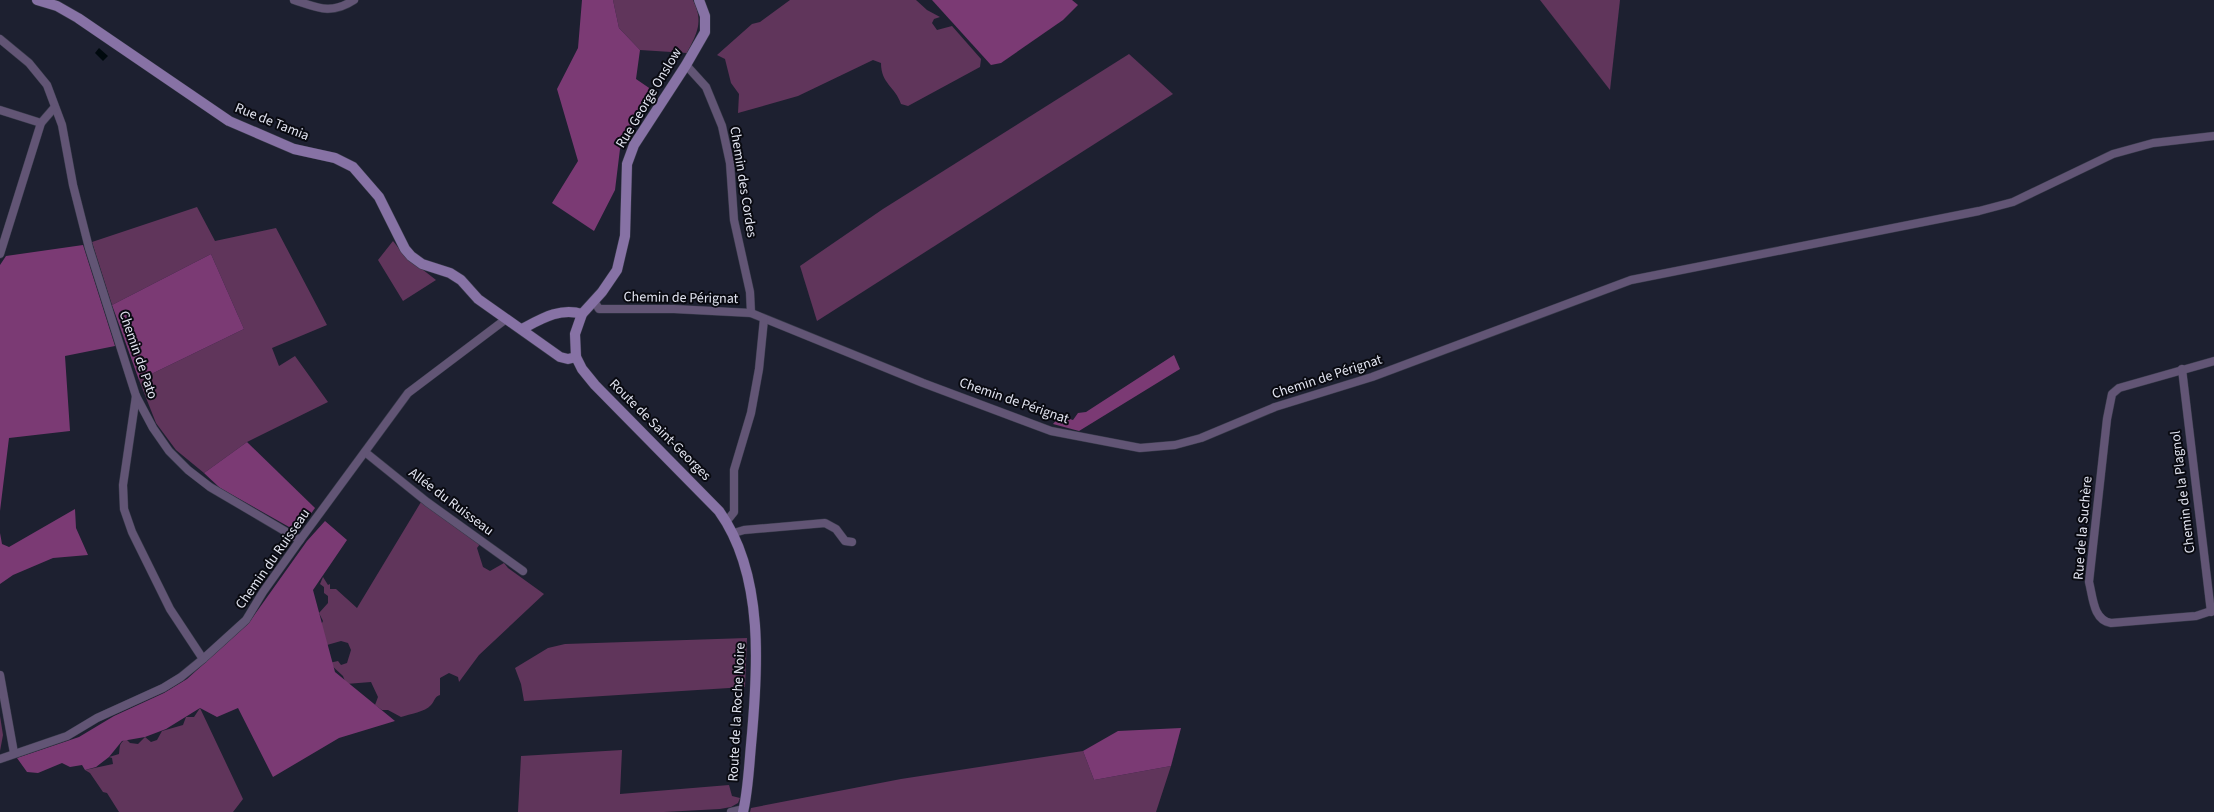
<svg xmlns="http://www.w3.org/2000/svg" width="2214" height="812" font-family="'Source Sans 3',sans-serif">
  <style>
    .green { fill: #60355b }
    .forest { fill: #7b3a74 }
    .water { fill: #00090e }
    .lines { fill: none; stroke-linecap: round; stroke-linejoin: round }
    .street-casing { stroke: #393b4b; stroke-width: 9 }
    .secondary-casing { stroke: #393b4b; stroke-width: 11 }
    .street { stroke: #625575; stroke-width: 8 }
    .secondary { stroke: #8772a5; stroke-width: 10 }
    .labels { text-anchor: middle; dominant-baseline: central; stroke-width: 4; stroke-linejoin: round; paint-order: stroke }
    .street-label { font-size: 14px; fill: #e2e4f0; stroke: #090a11 }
  </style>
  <rect width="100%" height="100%" fill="#1d2030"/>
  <g class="green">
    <path d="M 613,0 L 693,0 C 704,22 697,33 687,53 L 640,50 L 619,28 Z"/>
    <path d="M 790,0 L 916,0 L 927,10 L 940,17 L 934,19 L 932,23 L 937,30 L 952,26 L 981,59 L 980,67 L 908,106 L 901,104 C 895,86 881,84 881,63 L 873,60 L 798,96 L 738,113 L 739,94 L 731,83 L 725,59 L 717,55 L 752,24 L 760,22 Z"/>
    <polygon points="1540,0 1620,0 1610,90"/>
    <polygon points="1129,54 1173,94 817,321 800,266 883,209"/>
    <polygon points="197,207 215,241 276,228 327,325 272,348 279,366 295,356 328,402 247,442 204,473 176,450 156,423 139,380 244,329 211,254 112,305 92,242"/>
    <polygon points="393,241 404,255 436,280 403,301 378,260"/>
    <path d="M 421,502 L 480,544 L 477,548 L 483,567 L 490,571 L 504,563 L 508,568 L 544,594 L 479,655 L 459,682 L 458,677 L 449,673 L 440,678 L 440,695 C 434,697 435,701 431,705 C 425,712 410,714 401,717 L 388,710 L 382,710 L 375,705 L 378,697 L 371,682 L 346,684 L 343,676 L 329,663 L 338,661 L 341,665 L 347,663 L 351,650 L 348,643 L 341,641 L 327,645 L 321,625 L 323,621 L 319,613 L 328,603 L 328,596 L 324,593 L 324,587 L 320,584 L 323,577 L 328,585 L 330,584 L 330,589 L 336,589 L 357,608 Z"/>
    <polygon points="747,638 745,687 524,701 521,684 515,668 548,648 565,644"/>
    <path d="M 200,708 L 243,799 L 233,812 L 119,812 L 107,793 L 103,792 L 90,773 L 85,770 L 113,764 L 112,758 L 109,757 L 119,754 C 120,746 119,743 126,739 L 130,743 L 138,744 L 145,737 L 151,742 L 157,740 L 162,731 L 183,725 L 186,717 L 194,717 Z"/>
    <polygon points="0,716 3,735 0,751"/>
    <polygon points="622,750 620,794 729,785 732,796 740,798 738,803 731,807 720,809 664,812 518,812 521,756"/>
    <polygon points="1083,751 1094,780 1171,766 1156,812 750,812 751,808 901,779"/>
  </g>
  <g class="forest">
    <polygon points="582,0 613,0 619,28 640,50 636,79 655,92 620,149 615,190 594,231 552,203 578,161 557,89 578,48"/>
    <polygon points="932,0 1072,0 1078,5 1063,20 1001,63 991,65"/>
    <polygon points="83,245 115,346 65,356 70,431 9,438 0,511 0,265 6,256"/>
    <polygon points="211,254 244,329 139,380 112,305"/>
    <polygon points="1174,355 1180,369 1079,431 1053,424 1060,416 1073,420 1078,413 1086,412"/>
    <polygon points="247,442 315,508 298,532 220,488 204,473"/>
    <polygon points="75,509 76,528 88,555 53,558 13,575 0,584 0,533 2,544 9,547"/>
    <polygon points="325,521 347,540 313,590 335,672 395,721 339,738 273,777 238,708 217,717 200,708 166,729 145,737 122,741 109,757 96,767 85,770 82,765 70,767 62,763 38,773 27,772 17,758 79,737 114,716 164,693 187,679 248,624 307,541"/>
    <polygon points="1181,728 1171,766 1094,780 1083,751 1118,731"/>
  </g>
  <polygon class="water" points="99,48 108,56 103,61 95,53"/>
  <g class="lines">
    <defs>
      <g id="street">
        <path d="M 294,0 C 318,8 331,15 354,0"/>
        <polyline points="0,39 29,63 47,85 62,125 73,185 89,248 136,396 153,428 169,451 188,470 210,487 300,540"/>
        <polyline points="686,65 706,87 722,126 730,163 734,220 750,292 751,313"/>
        <polyline points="0,110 41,123"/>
        <polyline points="0,254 41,123 54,108"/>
        <polyline points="594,301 599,309 674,309 751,313 923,383 1051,431 1140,448 1175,445 1201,438 1275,407 1372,377 1631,280 1979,211 2013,202 2113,154 2153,143 2214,136"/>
        <path d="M 2214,361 L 2119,388 L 2112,394 L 2107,419 L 2089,582 C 2093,597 2093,620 2111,623 L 2196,616 L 2214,610"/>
        <polyline points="2182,369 2211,612"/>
        <polyline points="136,396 123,485 124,509 132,532 170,609 203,659"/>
        <polyline points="365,452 427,502 523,571"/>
        <polyline points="726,522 734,512 734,470 751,413 759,369 764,319"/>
        <polyline points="734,533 744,530 825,523 836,529 845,541 852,542"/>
        <polyline points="0,675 14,753"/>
        <polyline points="0,759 67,736 97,718 163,688 181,677 203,659 246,620 263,592 300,540 408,393 506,319"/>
        <polyline points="731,812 744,809"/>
      </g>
      <g id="secondary">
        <polyline points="37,0 57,6 78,18 229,121 294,149 335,158 353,167 379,197 405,249 411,256 422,264 450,273 461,280 478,299 560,357 568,359 576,357"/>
        <path d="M 699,0 L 705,16 L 705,32 L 686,65 L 634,145 L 627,164 L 625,236 L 617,270 L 602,292 L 582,314 L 575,334 L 576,357 L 582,369 L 595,385 L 719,511 C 765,575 758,671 751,745 C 749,767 748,791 743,812"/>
        <path d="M 522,329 C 541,319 560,307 582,314"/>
      </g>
    </defs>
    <use href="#street" class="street-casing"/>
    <use href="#secondary" class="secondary-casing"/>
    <use href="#street" class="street"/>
    <use href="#secondary" class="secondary"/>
  </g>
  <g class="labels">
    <g class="street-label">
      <text transform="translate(649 98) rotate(-59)">Rue George Onslow</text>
      <text transform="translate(272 122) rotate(22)">Rue de Tamia</text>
      <text transform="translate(743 182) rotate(81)">Chemin des Cordes</text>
      <text transform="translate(681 298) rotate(1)">Chemin de Pérignat</text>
      <text transform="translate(138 355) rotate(71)">Chemin de Pato</text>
      <text transform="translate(1327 377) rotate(-18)">Chemin de Pérignat</text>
      <text transform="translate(1014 401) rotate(19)">Chemin de Pérignat</text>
      <text transform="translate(660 430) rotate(45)">Route de Saint-Georges</text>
      <text transform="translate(2183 492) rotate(-97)">Chemin de la Plagnol</text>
      <text transform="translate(451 502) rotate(37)">Allée du Ruisseau</text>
      <text transform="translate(2083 528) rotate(-85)">Rue de la Suchère</text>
      <text transform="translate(273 559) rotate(-55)">Chemin du Ruisseau</text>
      <text transform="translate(737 712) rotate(-87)">Route de la Roche Noire</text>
    </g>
  </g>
</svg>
